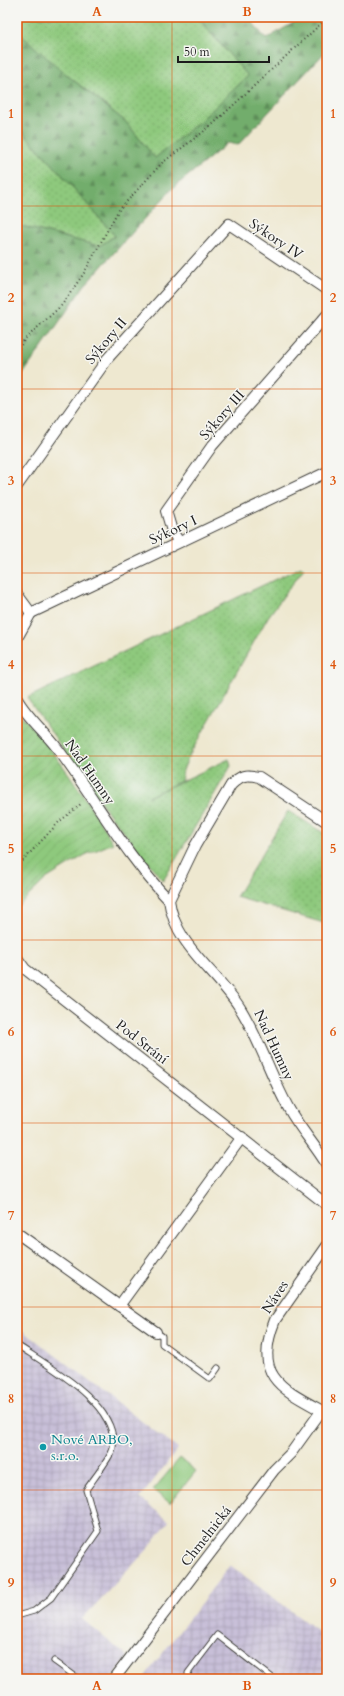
<svg xmlns="http://www.w3.org/2000/svg" width="344" height="1696" font-family="Cardo,serif">
  <style>
    .industrial { fill: url(#industrial-grid) }
    .grass { fill: url(#grass-dots); stroke: #55724c }
    .forest { fill: url(#forest-firs); stroke: #476444 }
    .park { fill: #8ec97d; stroke: #55724c }
    .garden { fill: url(#garden-furrows); stroke: #55724c }
    .lines { fill: none; stroke-linecap: round; stroke-linejoin: round }
    .lane-casing { stroke: #3c3b37; stroke-width: 7 }
    .street-casing { stroke: #3c3b37; stroke-width: 12 }
    .path { stroke: #3c3b37; stroke-width: 2; stroke-dasharray: 1 3; stroke-linecap: butt }
    .lane { stroke: #fff; stroke-width: 5 }
    .street { stroke: #fff; stroke-width: 10 }
    .grid { fill: none; stroke: #de560d; stroke-width: 1; stroke-opacity: 0.55 }
    .culture-dot { fill: #0f9aa8; stroke: #f6f6f2; stroke-width: 1.5 }
    .labels { text-anchor: middle; dominant-baseline: central; stroke-width: 3; stroke-linejoin: round; paint-order: stroke }
    .street-label { font-size: 14px; fill: #1c1c1c; stroke: #f6f6f2 }
    .culture-label { font-size: 14px; fill: #0d838f; stroke: #f6f6f2; text-anchor: start }
    .neatline { fill: none; stroke: #de560d; stroke-width: 1.5 }
    .grid-label { font-size: 13px; text-anchor: middle; font-weight: bold; fill: #de560d }
  </style>
  <defs>
    <pattern id="industrial-grid" width="8" height="8" patternUnits="userSpaceOnUse"><rect width="8" height="8" fill="#c8bfd8"/><path d="M0 4h8M4 0v8" fill="none" stroke="#aba4b9"/></pattern>
    <pattern id="grass-dots" width="8" height="8" patternUnits="userSpaceOnUse"><rect width="8" height="8" fill="#8ec97d"/><path d="M2 2h.1M6 6h.1" fill="none" stroke="#7aac6b" stroke-width="1.8" stroke-linecap="round"/></pattern>
    <pattern id="forest-firs" width="22" height="20" patternUnits="userSpaceOnUse"><rect width="22" height="20" fill="#72ad6c"/><path d="M5 1l3.5 6h-7zM16 11l3.5 6h-7z" fill="#5d8c58"/></pattern>
    <pattern id="garden-furrows" width="10" height="10" patternUnits="userSpaceOnUse"><rect width="10" height="10" fill="#8ec97d"/><path d="M-1 1l2-2M0 10L10 0M9 11l2-2" fill="none" stroke="#7aac6b"/></pattern>
  </defs>
  <rect width="100%" height="100%" fill="#f6f6f2"/>
  <filter id="ink" filterUnits="userSpaceOnUse"><feTurbulence type="fractalNoise" baseFrequency=".025" numOctaves="2"/><feDisplacementMap in="SourceGraphic" scale="8" xChannelSelector="R" yChannelSelector="G"/><feConvolveMatrix kernelMatrix="1 2 1 2 8 2 1 2 1" color-interpolation-filters="sRGB"/></filter>
  <filter id="wash" filterUnits="userSpaceOnUse"><feTurbulence type="fractalNoise" baseFrequency=".012" numOctaves="4" result="noise"/><feDisplacementMap in="SourceGraphic" scale="16" xChannelSelector="R" yChannelSelector="G"/><feGaussianBlur stdDeviation="0.9" result="paint"/><feColorMatrix in="noise" values="0 0 0 0 0 0 0 0 0 0 0 0 0 0 0 0 0 1.4 0 .05"/><feComposite in="paint" operator="in"/></filter>
  <g filter="url(#wash)">
    <rect width="100%" height="100%" fill="#eee8d0"/>
    <g class="industrial">
      <polygon points="17,1326 178,1449 140,1498 169,1521 147,1550 82,1619 128,1657 111,1679 17,1679"/>
      <polygon points="230,1565 327,1638 327,1679 143,1679"/>
    </g>
    <g class="grass">
      <polygon points="17,17 197,17 248,76 198,123 155,158 126,122 57,67 17,31"/>
      <polygon points="17,126 55,167 115,236 99,246 17,225"/>
      <polygon points="301,567 304,568 268,617 189,756 183,770 181,781 148,797 229,759 231,766 163,881 110,815 27,698"/>
      <polygon points="288,811 327,835 327,924 236,897"/>
    </g>
    <polygon class="forest" points="197,17 248,17 266,39 303,17 327,17 327,50 238,145 228,143 172,189 84,286 17,383 17,225 99,246 115,236 55,167 17,126 17,31 57,67 126,122 155,158 198,123 248,76"/>
    <polygon class="park" points="180,1458 196,1471 170,1503 153,1490"/>
    <path class="garden" d="M 17,711 C 55,749 85,797 113,843 L 85,855 L 46,879 L 17,907 Z"/>
  </g>
  <g filter="url(#ink)">
    <g class="lines">
      <defs>
        <g id="lane">
          <polyline points="156,1332 162,1336 162,1344 210,1379 218,1368"/>
          <path d="M 17,1345 C 48,1366 119,1404 113,1448 C 112,1456 91,1482 86,1490 L 98,1531 L 51,1598 L 34,1611 L 17,1616"/>
          <polyline points="54,1661 79,1679"/>
          <polyline points="188,1679 188,1673 217,1635 274,1679"/>
        </g>
        <g id="street">
          <polyline points="17,486 108,358 229,224 327,290"/>
          <polyline points="179,542 172,531 166,511 212,446 327,315"/>
          <polyline points="17,594 31,613"/>
          <polyline points="31,613 327,472"/>
          <polyline points="17,638 31,613"/>
          <path d="M 17,699 C 27,717 45,732 57,748 C 95,798 125,855 169,900"/>
          <path d="M 327,822 L 259,777 C 245,774 241,775 231,785 L 195,846 L 169,900 C 175,946 217,971 240,1008 C 260,1040 271,1077 289,1109 C 300,1129 316,1146 327,1165"/>
          <polyline points="17,958 25,969 327,1205"/>
          <polyline points="17,1233 156,1332"/>
          <polyline points="119,1306 242,1137"/>
          <path d="M 326,1413 C 282,1389 252,1377 275,1320 L 327,1246"/>
          <polyline points="114,1679 274,1470 291,1453 322,1410"/>
        </g>
      </defs>
      <use href="#lane" class="lane-casing"/>
      <use href="#street" class="street-casing"/>
      <g class="path">
        <polyline points="17,352 24,340 62,305 84,273 118,211 162,163 211,126 327,18"/>
        <polyline points="17,867 59,822 82,803"/>
      </g>
      <use href="#lane" class="lane"/>
      <use href="#street" class="street"/>
    </g>
  </g>
  <path class="grid" d="M 172,17 L 172,1679M 17,206 L 327,206M 17,389 L 327,389M 17,573 L 327,573M 17,756 L 327,756M 17,940 L 327,940M 17,1123 L 327,1123M 17,1307 L 327,1307M 17,1490 L 327,1490"/>
  <circle class="culture-dot" cx="43" cy="1447" r="4"/>
  <g class="labels">
    <g class="street-label">
      <text transform="translate(276 239) rotate(34)">Sýkory IV</text>
      <text transform="translate(106 341) rotate(-50)">Sýkory II</text>
      <text transform="translate(222 415) rotate(-49)">Sýkory III</text>
      <text transform="translate(173 530) rotate(-25)">Sýkory I</text>
      <text transform="translate(90 772) rotate(55)">Nad Humny</text>
      <text transform="translate(142 1042) rotate(38)">Pod Strání</text>
      <text transform="translate(274 1045) rotate(65)">Nad Humny</text>
      <text transform="translate(275 1297) rotate(-57)">Náves</text>
      <text transform="translate(206 1536) rotate(-52)">Chmelnická</text>
    </g>
    <g class="culture-label">
      <text x="51" y="1439">Nové ARBO,<tspan x="51" dy="16">s.r.o.</tspan></text>
    </g>
  </g>
  <rect width="344" height="1696" fill="none" stroke="#f6f6f2" stroke-width="44"/>
  <path d="M178 56v6h91v-6" fill="none" stroke="#1c1c1c" stroke-width="2"/>
  <text x="184" y="56" font-size="12" fill="#1c1c1c" stroke="#f6f6f2" stroke-width="3" paint-order="stroke">50 m</text>
  <rect x="22" y="22" width="300" height="1652" class="neatline"/>
  <g class="grid-label">
    <text x="97" y="16">A</text>
    <text x="247" y="16">B</text>
    <text x="11" y="118">1</text>
    <text x="333" y="118">1</text>
    <text x="11" y="302">2</text>
    <text x="333" y="302">2</text>
    <text x="11" y="485">3</text>
    <text x="333" y="485">3</text>
    <text x="11" y="669">4</text>
    <text x="333" y="669">4</text>
    <text x="11" y="853">5</text>
    <text x="333" y="853">5</text>
    <text x="11" y="1036">6</text>
    <text x="333" y="1036">6</text>
    <text x="11" y="1220">7</text>
    <text x="333" y="1220">7</text>
    <text x="11" y="1403">8</text>
    <text x="333" y="1403">8</text>
    <text x="11" y="1587">9</text>
    <text x="333" y="1587">9</text>
    <text x="97" y="1690">A</text>
    <text x="247" y="1690">B</text>
  </g>
</svg>
